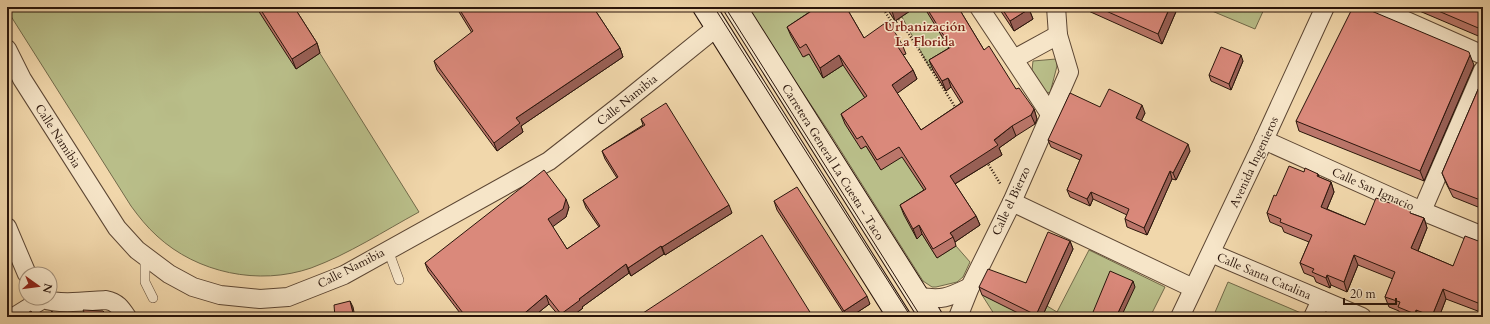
<svg xmlns="http://www.w3.org/2000/svg" width="1490" height="324" font-family="Cardo,serif">
  <style>
    .green { fill: #b9be89; stroke: #726a4a }
    .lines { fill: none; stroke-linecap: round; stroke-linejoin: round }
    .service-casing { stroke: #5c4633; stroke-width: 10 }
    .minor-casing { stroke: #5c4633; stroke-width: 20 }
    .secondary-casing { stroke: #2a150b; stroke-width: 24 }
    .path { stroke: #2a150b; stroke-width: 2.5; stroke-dasharray: 1 2; stroke-linecap: butt }
    .service { stroke: #f6e5c8; stroke-width: 9 }
    .minor { stroke: #f6e5c8; stroke-width: 18 }
    .secondary { stroke: #f6e5c8; stroke-width: 22 }
    .tram { stroke: #2a150b; stroke-width: 1 }
    .wall { fill: #bb766a; stroke: #2a150b }
    .shaded-wall { fill: #996056; stroke: #2a150b }
    .building { fill: #da897b; stroke: #2a150b }
    .labels { text-anchor: middle; dominant-baseline: central; stroke-width: 3; stroke-linejoin: round; paint-order: stroke }
    .street-label { font-size: 12px; fill: #2a150b; stroke: #f6e5c8 }
    .neighbourhood-label { font-size: 13px; font-weight: bold; fill: #7a1f14; stroke: #f6e5c8 }
  </style>
  <rect width="100%" height="100%" fill="#f1d7ab"/>
  <filter id="stains"><feTurbulence type="fractalNoise" baseFrequency=".005" numOctaves="4"/><feColorMatrix values="0 0 0 0 .2 0 0 0 0 .09 0 0 0 0 .02 0 0 0 .5 -.17"/></filter>
  <radialGradient id="worn" r=".72"><stop offset=".6" stop-color="#630" stop-opacity="0"/><stop offset="1" stop-color="#630" stop-opacity=".3"/></radialGradient>
  <g class="green">
    <path d="M 7,7 L 291,7 L 419,212 C 384,231 349,254 311,268 C 259,286 197,273 157,236 C 147,227 139,217 131,206 L 7,10 Z"/>
    <polygon points="746,7 808,7 826,35 804,57 809,54 823,78 833,48 880,122 850,121 881,170 894,132 915,176 940,215 922,234 937,258 956,246 970,262 963,277 957,282 936,287 932,287 923,281 829,132"/>
    <polygon points="886,7 924,7 948,38 952,58 931,70 902,17 895,21"/>
    <polygon points="1213,7 1265,7 1255,29 1212,11"/>
    <polygon points="1056,59 1057,66 1050,93 1046,92 1032,70 1033,61"/>
    <polygon points="1089,250 1165,287 1150,317 996,317 982,295 1047,306 1057,312"/>
    <polygon points="1228,282 1301,313 1299,317 1213,317"/>
  </g>
  <g class="lines">
    <defs>
      <g id="service">
        <polyline points="388,250 399,280"/>
        <polyline points="145,257 145,282 153,298"/>
      </g>
      <g id="minor">
        <polyline points="979,7 1050,114"/>
        <polyline points="1375,7 1483,55"/>
        <polyline points="7,49 22,79 117,228 137,250 169,274 193,287 220,295 260,299 288,297 344,275 549,161 622,104 717,27"/>
        <polyline points="1014,59 1058,35"/>
        <polyline points="1264,140 1422,211 1483,236"/>
        <polyline points="1012,202 1193,288"/>
        <polyline points="1422,211 1483,70"/>
        <polyline points="7,227 27,274"/>
        <polyline points="1211,253 1362,317"/>
        <path d="M 919,297 C 944,300 947,298 970,287"/>
        <path d="M 14,317 L 43,299 C 60,305 88,301 106,300 C 117,302 121,308 127,317"/>
        <polyline points="958,317 970,287 1012,202 1069,72 1058,35 1056,7"/>
        <polyline points="1180,317 1264,140 1325,7"/>
        <polyline points="1313,317 1321,300"/>
      </g>
      <g id="secondary">
        <polyline points="704,7 899,317"/>
        <polyline points="735,7 931,317"/>
      </g>
    </defs>
    <use href="#service" class="service-casing"/>
    <use href="#minor" class="minor-casing"/>
    <use href="#secondary" class="secondary-casing"/>
    <g class="path">
      <polyline points="882,7 893,24 900,20 957,110"/>
      <polyline points="987,162 1001,185"/>
    </g>
    <use href="#service" class="service"/>
    <use href="#minor" class="minor"/>
    <use href="#secondary" class="secondary"/>
    <g class="tram">
      <polyline points="714,7 911,317"/>
      <polyline points="725,7 921,317"/>
    </g>
  </g>
  <g class="wall">
    <polygon points="256,7 294,7 317,43 320,53 296,69"/>
    <polygon points="456,7 593,7 620,48 623,57 521,126 523,132 497,151 437,70 434,61 472,33"/>
    <polygon points="808,7 846,7 864,38 902,44 906,54 903,55 913,70 917,79 897,93 921,130 961,103 951,87 946,91 933,70 929,60 949,48 924,7 958,7 984,50 1016,89 1034,109 1037,119 1035,124 1016,136 999,148 1002,155 955,184 976,216 980,225 955,242 956,246 937,258 922,234 917,239 904,215 900,205 924,190 902,157 881,170 866,146 861,149 845,124 841,114 865,98 843,65 823,78 809,54 803,57 791,36 787,27 811,11"/>
    <polygon points="886,7 916,7 895,21"/>
    <polygon points="998,7 1028,7 1029,9 1033,19 1014,31"/>
    <polygon points="1083,7 1178,7 1162,44 1084,9"/>
    <polygon points="1410,7 1483,7 1483,38"/>
    <polygon points="1243,61 1231,90 1211,81 1209,75"/>
    <polygon points="1474,65 1424,181 1299,131 1296,121"/>
    <polygon points="1483,78 1483,209 1453,197 1446,183 1442,173"/>
    <polygon points="1100,107 1145,113 1141,121 1190,151 1176,180 1172,179 1147,235 1127,227 1125,219 1127,215 1093,199 1090,206 1070,197 1067,190 1080,160 1051,147 1048,140"/>
    <polygon points="641,119 732,213 665,255 664,254 631,276 629,273 582,307 583,308 571,317 560,317 549,304 533,317 463,317 428,271 425,263 569,207 566,217 552,226 567,249 599,227 586,208 583,200 617,178 605,159 602,151 643,125"/>
    <polygon points="1304,172 1318,174 1319,177 1331,182 1334,192 1327,209 1365,225 1413,214 1424,218 1427,228 1418,251 1453,266 1481,242 1483,239 1483,313 1446,299 1439,317 1401,317 1399,311 1389,307 1385,297 1393,279 1358,265 1347,292 1331,285 1330,288 1316,282 1314,277 1304,273 1300,263 1309,242 1284,232 1282,227 1270,222 1267,213 1276,196"/>
    <polygon points="774,201 870,304 850,317 846,317 777,210"/>
    <polygon points="1070,241 1073,249 1042,317 1026,317 982,295 979,287 1026,283"/>
  </g>
  <g class="shaded-wall">
    <polygon points="898,7 916,7 895,21 892,11"/>
    <polygon points="1170,7 1178,7 1162,44 1158,34"/>
    <polygon points="1029,9 1033,19 1014,31 1010,21"/>
    <polygon points="317,43 320,53 296,69 292,59"/>
    <polygon points="620,48 623,57 521,126 523,132 497,151 494,143 516,118"/>
    <polygon points="839,55 843,65 823,78 820,68"/>
    <polygon points="1241,55 1243,61 1231,90 1229,84"/>
    <polygon points="1470,55 1474,65 1424,181 1420,171"/>
    <polygon points="913,70 917,79 895,95 892,85"/>
    <polygon points="948,78 951,87 946,91 942,81"/>
    <polygon points="1142,105 1145,113 1139,126 1136,118"/>
    <polygon points="1034,109 1037,119 1035,124 1031,115"/>
    <polygon points="1012,126 1016,136 999,148 1002,155 953,185 950,176"/>
    <polygon points="1188,144 1190,151 1176,180 1173,173"/>
    <polygon points="1170,171 1172,179 1147,235 1144,228"/>
    <polygon points="1331,182 1334,192 1324,216 1321,207"/>
    <polygon points="1091,192 1093,199 1090,206 1087,199"/>
    <polygon points="566,199 569,207 566,217 551,228 548,219"/>
    <polygon points="729,205 732,213 665,255 662,247"/>
    <polygon points="976,216 980,225 955,242 953,237 950,233"/>
    <polygon points="1424,218 1427,228 1415,258 1411,248"/>
    <polygon points="919,225 922,234 917,239 913,229"/>
    <polygon points="1070,241 1073,249 1042,317 1037,317 1036,315"/>
    <polygon points="661,246 664,254 631,276 628,268"/>
    <polygon points="1354,255 1358,265 1347,292 1344,282"/>
    <polygon points="626,264 629,273 582,307 583,308 571,317 562,317 561,314 579,299"/>
    <polygon points="1327,275 1331,285 1330,288 1326,278"/>
    <polygon points="1133,281 1135,287 1121,317 1116,317"/>
    <polygon points="1443,289 1446,299 1439,317 1432,317 1432,316"/>
    <polygon points="546,295 549,304 533,317 520,317"/>
    <polygon points="867,296 870,304 850,317 846,317 844,311"/>
    <polygon points="350,301 353,307 355,317 354,317"/>
    <polygon points="1416,310 1419,317 1416,317 1415,314"/>
  </g>
  <g class="building">
    <polygon points="259,7 294,7 317,43 292,59"/>
    <polygon points="458,7 593,7 620,48 516,118 520,123 494,143 434,61 473,31"/>
    <polygon points="811,7 846,7 864,38 888,21 902,44 898,47 913,70 892,85 921,130 963,102 948,78 942,81 929,60 951,47 926,7 958,7 984,50 989,46 1016,89 1019,88 1034,109 1031,115 1012,126 994,140 998,145 950,176 976,216 950,233 953,237 933,249 919,225 913,229 900,205 926,189 899,147 877,160 862,136 857,139 841,114 867,96 839,55 820,68 806,44 800,48 787,27 813,10"/>
    <polygon points="889,7 898,7 892,11"/>
    <polygon points="1001,7 1028,7 1029,9 1010,21"/>
    <polygon points="1097,7 1170,7 1158,34"/>
    <polygon points="1353,7 1362,7 1469,52 1470,55 1420,171 1296,121"/>
    <polygon points="1429,7 1483,7 1483,30"/>
    <polygon points="1221,47 1241,55 1229,84 1209,75"/>
    <polygon points="1483,78 1483,201 1449,188 1442,173"/>
    <polygon points="1109,89 1142,105 1136,118 1188,144 1173,173 1170,171 1144,228 1125,219 1129,209 1091,192 1087,199 1067,190 1082,155 1048,140 1070,93 1100,107"/>
    <polygon points="666,103 729,205 662,247 661,246 628,268 626,264 579,299 580,300 561,314 546,295 520,317 466,317 425,263 544,170 566,199 563,209 548,219 567,249 600,226 583,200 618,177 602,151 645,125 641,119"/>
    <polygon points="1289,166 1304,172 1305,168 1318,174 1317,176 1331,182 1321,207 1365,225 1376,198 1390,203 1391,200 1411,209 1410,213 1424,218 1411,248 1453,266 1465,236 1481,242 1483,239 1483,305 1443,289 1432,316 1416,310 1415,314 1398,307 1400,302 1385,297 1395,272 1354,255 1344,282 1327,275 1326,278 1312,272 1314,269 1300,263 1312,235 1280,222 1281,219 1267,213 1274,195 1276,196"/>
    <polygon points="797,187 867,296 844,311 774,201"/>
    <polygon points="1048,232 1070,241 1036,315 979,287 988,269 1026,283"/>
    <polygon points="762,235 813,317 637,317"/>
    <polygon points="1110,271 1133,281 1116,317 1091,317"/>
    <polygon points="350,301 354,317 335,317 334,305"/>
    <polygon points="83,310 103,311 109,317 84,317 86,316"/>
    <polygon points="31,311 35,317 21,317"/>
    <polygon points="52,311 56,317 46,317"/>
  </g>
  <g class="labels">
    <g class="street-label">
      <text transform="translate(627 100) rotate(-39)">Calle Namibia</text>
      <text transform="translate(58 136) rotate(57)">Calle Namibia</text>
      <text transform="translate(833 162) rotate(58)">Carretera General La Cuesta - Taco</text>
      <text transform="translate(1254 162) rotate(-65)">Avenida Ingenieros</text>
      <text transform="translate(1373 189) rotate(24)">Calle San Ignacio</text>
      <text transform="translate(1011 201) rotate(-65)">Calle el Bierzo</text>
      <text transform="translate(351 268) rotate(-27)">Calle Namibia</text>
      <text transform="translate(1264 276) rotate(23)">Calle Santa Catalina</text>
    </g>
    <g class="neighbourhood-label">
      <text x="925" y="27">Urbanización<tspan x="925" dy="15">La Florida</tspan></text>
    </g>
  </g>
  <rect width="1490" height="324" fill="none" stroke="#f1d7ab" stroke-width="24"/>
  <rect x="8" y="8" width="1474" height="308" fill="none" stroke="#2a150b" stroke-width="2"/>
  <rect x="12" y="12" width="1466" height="300" fill="none" stroke="#2a150b"/>
  <g transform="translate(38 286) rotate(104)"><circle r="19" fill="#f6e5c8" stroke="#a4927c"/>
  <path d="M0-3L7 15L0 10L-7 15Z" fill="#8f2418"/>
  <text y="-6" font-size="11" font-weight="bold" text-anchor="middle" fill="#2a150b">N</text>
  </g>
  <path d="M1344 298v6h52v-6" fill="none" stroke="#2a150b" stroke-width="2"/>
  <text x="1350" y="298" font-size="12" fill="#2a150b" stroke="#f6e5c8" stroke-width="3" paint-order="stroke">20 m</text>
  <rect width="100%" height="100%" filter="url(#stains)"/>
  <rect width="100%" height="100%" fill="url(#worn)"/>
</svg>
